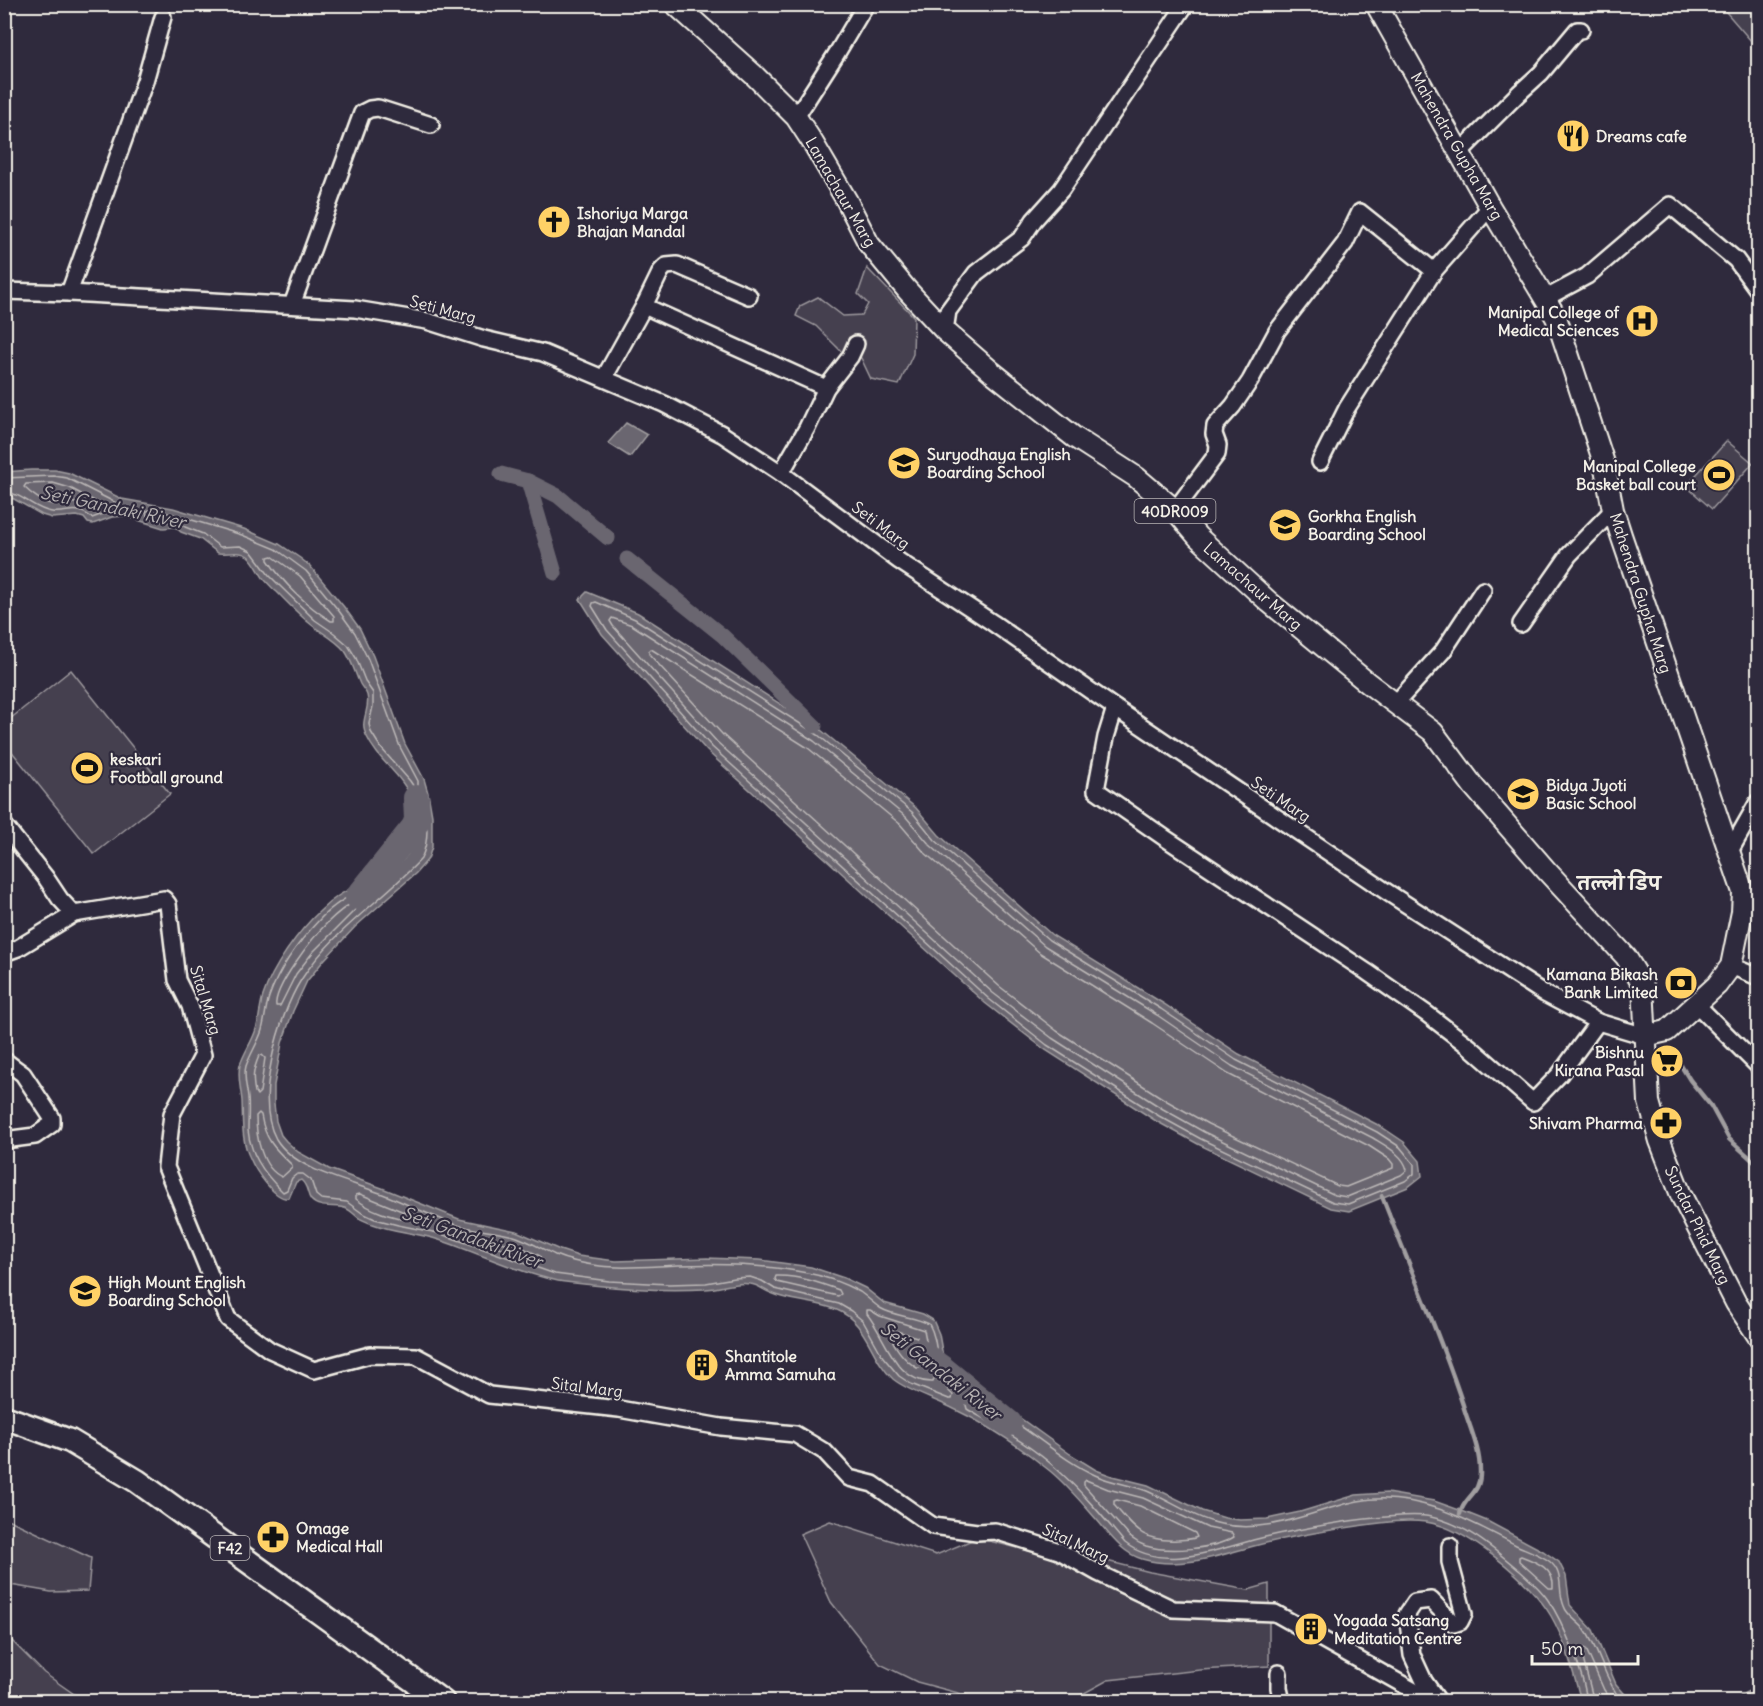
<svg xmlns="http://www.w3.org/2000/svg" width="1763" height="1706" font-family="Delius,'Playpen Sans Deva',sans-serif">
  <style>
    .green { fill: #454050; stroke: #9c989c; stroke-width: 1.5 }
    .water { fill: #6a6670; stroke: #a19ea0; stroke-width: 1.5 }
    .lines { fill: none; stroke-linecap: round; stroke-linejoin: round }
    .shore { stroke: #bdb9b8; stroke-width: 1.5 }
    .stream { stroke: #a19ea0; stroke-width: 4.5 }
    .canal { stroke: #6a6670; stroke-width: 15 }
    .river { stroke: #6a6670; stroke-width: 26 }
    .minor-casing { stroke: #f4f1e8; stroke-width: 20 }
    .major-casing { stroke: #f4f1e8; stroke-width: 24 }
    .highway-casing { stroke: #f4f1e8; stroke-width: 27 }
    .minor { stroke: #2f2a3d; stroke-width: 15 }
    .major { stroke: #2f2a3d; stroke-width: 20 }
    .highway { stroke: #2f2a3d; stroke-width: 22 }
    .labels { text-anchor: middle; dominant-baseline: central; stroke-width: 4.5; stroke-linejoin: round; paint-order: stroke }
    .shield { fill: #2f2a3d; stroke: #b9b5b5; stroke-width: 1.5 }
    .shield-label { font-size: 15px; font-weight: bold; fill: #f4f1e8 }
    .poi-label { font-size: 16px; font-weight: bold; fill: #f4f1e8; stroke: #2f2a3d; text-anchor: start }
    .street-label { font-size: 16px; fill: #f4f1e8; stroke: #2f2a3d }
    .water-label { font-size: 18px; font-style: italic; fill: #b6b2b2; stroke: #2f2a3d }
    .neighbourhood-label { font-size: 18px; font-weight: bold; fill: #f4f1e8; stroke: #2f2a3d }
  </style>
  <rect width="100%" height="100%" fill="#2f2a3d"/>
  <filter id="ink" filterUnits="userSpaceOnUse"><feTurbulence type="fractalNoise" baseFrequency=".0167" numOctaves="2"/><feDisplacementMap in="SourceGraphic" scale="12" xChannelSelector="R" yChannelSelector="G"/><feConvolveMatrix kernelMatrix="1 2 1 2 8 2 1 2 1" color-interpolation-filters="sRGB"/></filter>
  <g filter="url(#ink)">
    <g class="green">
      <polygon points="1720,5 1758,5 1758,49"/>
      <polygon points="867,268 914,317 913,354 899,385 871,379 861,358 842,352 816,326 796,316 800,306 818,297 843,316 862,315 868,304 858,294"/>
      <polygon points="1727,441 1753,463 1712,509 1686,486"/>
      <polygon points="71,670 170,794 94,854 5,743 5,723"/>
      <polygon points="5,1518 91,1558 88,1591 51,1592 5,1584"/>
      <polygon points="830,1521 936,1555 977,1538 1050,1556 1095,1558 1150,1572 1248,1590 1269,1584 1269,1666 1200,1670 1108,1680 1068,1702 988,1701 917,1682 880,1664 831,1602 800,1534"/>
      <polygon points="4,1633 44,1673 84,1701 5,1701"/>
    </g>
    <g class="water">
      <polygon points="626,423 647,435 630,457 608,443"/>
      <path d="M 31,470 L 55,470 L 69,473 L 122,499 L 173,508 L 244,529 L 279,544 L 300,558 L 310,566 L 344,607 L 360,629 L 373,656 L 405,744 L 424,779 L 428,793 L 432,816 L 432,847 L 428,859 L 416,873 L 355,927 L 324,960 L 307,981 L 293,1011 L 282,1043 L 274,1085 L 274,1104 L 276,1121 L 281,1135 L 286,1141 L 298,1152 L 329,1169 L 382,1188 L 459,1219 L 516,1231 L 560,1250 L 578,1256 L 616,1261 L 707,1258 L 760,1260 L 811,1267 L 844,1278 L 865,1288 L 884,1303 L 923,1314 L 933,1320 L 939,1334 L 947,1379 L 950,1385 L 956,1390 L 1017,1416 L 1070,1454 L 1096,1470 L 1112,1476 L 1148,1485 L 1202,1511 L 1225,1518 L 1240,1520 L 1267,1519 L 1300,1512 L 1356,1495 L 1387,1493 L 1434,1501 L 1462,1511 L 1487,1521 L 1543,1551 L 1559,1562 L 1566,1576 L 1570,1605 L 1593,1630 L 1616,1684 L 1631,1701 L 1581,1701 C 1573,1672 1566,1642 1551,1616 C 1531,1581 1467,1528 1426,1522 C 1404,1519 1380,1523 1358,1526 C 1323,1531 1288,1537 1254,1546 C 1217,1556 1180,1570 1142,1559 C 1122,1553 1110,1535 1097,1520 C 1082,1503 1067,1485 1050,1471 C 1021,1447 988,1425 954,1409 C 935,1399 909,1392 893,1379 C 870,1358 867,1322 837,1310 C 816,1301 791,1302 771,1293 C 763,1290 759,1285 750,1284 C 735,1281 721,1289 705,1289 C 668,1291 629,1289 592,1285 C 579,1283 566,1283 554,1280 C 516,1272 477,1252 439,1240 C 418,1233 394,1232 373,1224 C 372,1224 360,1219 359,1218 C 355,1216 352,1211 347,1209 C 337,1204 320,1210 311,1200 C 306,1193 309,1187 301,1180 L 296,1182 L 289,1198 C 275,1201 255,1170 250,1158 C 241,1140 243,1121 242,1101 C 241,1089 237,1077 240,1065 C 244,1053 251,1043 255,1032 C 260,1020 259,1008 263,996 C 272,968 298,931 321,910 C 326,905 332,900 338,896 C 364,879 403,867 411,833 C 423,780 384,774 366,735 C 359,721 371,709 367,695 C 366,691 362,688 360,684 C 355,673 352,661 345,651 C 336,640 324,634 313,626 C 300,616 288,603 277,592 C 272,588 268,583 264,579 C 259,572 255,562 248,556 C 240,550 228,554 218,553 L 200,539 L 181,532 L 175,527 L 163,528 L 125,516 L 112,517 L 93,524 L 88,523 L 84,518 L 77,516 L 52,518 L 42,515 L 14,499 L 5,497 L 5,472 Z"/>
      <polygon points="587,592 638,613 821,730 916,808 939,835 1052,935 1164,1004 1239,1054 1380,1126 1404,1142 1420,1161 1422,1176 1408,1187 1349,1211 1331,1208 1198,1144 1156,1121 1044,1049 985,1003 707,751 602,634 580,599"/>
      <polygon points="1758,1687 1758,1701 1734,1701 1745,1693"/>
    </g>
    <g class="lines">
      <g class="shore">
        <path d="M 4,478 L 54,476 L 67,478 L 120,505 L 122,508 L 120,510 L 111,511 L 92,518 C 75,504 69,514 52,512 C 34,510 23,493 4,492"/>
        <path d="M 53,483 L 70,488 L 98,503 L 99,507 L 94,509 C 76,497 69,506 52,504 C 43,503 30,493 24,487 L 26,484 Z"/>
        <polygon points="149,510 172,514 242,535 276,549 306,571 339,611 355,633 368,659 400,747 418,781 418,787 414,787 410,781 381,748 371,732 369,724 373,706 373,693 366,683 356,658 348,645 334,633 315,620 281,587 269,575 251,551 240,546 220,547 203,534 185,527 177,521 164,522 147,516 146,512"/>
        <path d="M 272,556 L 300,576 L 334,616 L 334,621 L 331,621 C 307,606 283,583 268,560 L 268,557 Z"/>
        <polygon points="596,602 635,619 818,735 912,812 935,840 1049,940 1161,1009 1236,1060 1377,1132 1400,1147 1414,1164 1414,1174 1405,1181 1348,1204 1333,1202 1201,1139 1159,1116 1047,1045 989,999 712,747 607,630 592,606 593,603"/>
        <path d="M 612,618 L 632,625 L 814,741 L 906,817 L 930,845 L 1045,946 L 1157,1015 L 1232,1066 L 1373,1138 C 1386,1146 1404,1155 1407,1170 L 1401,1175 L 1347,1197 L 1335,1195 L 1204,1132 L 1163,1109 L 1052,1038 L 993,993 L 717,742 L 613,626 L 610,621 Z"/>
        <polygon points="651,649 808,748 900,824 924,852 1040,953 1152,1023 1228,1074 1369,1146 1389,1159 1393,1164 1393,1168 1346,1187 1338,1186 1208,1124 1167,1101 1057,1031 999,986 723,735 649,654 649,651"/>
        <path d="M 422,807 L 425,810 C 428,826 428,844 421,859 C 383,900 331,932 301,980 C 279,1015 254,1100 276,1139 C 295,1170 348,1181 380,1193 C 406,1203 430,1216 457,1225 C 476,1231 498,1231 517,1237 C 531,1242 542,1249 555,1255 C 569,1261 585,1264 600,1266 C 625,1269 652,1266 678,1265 C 721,1264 764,1264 807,1273 C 825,1276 843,1283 860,1292 C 867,1297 873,1303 880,1308 C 895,1317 914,1316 929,1324 C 942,1347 932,1377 953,1395 L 952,1399 L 949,1399 L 911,1384 L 899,1376 L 883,1357 L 863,1321 L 851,1311 L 839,1304 L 775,1289 L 762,1281 L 750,1277 L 734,1278 L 706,1283 L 669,1284 L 609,1281 L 555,1274 L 438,1233 L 398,1225 L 375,1219 L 362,1213 L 347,1202 L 321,1199 L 316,1195 L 311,1180 L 303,1174 L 297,1174 L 292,1178 L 287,1190 L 283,1192 C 265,1175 250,1155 248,1130 C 248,1119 249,1108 248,1098 C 247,1087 243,1077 246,1066 C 250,1055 257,1044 261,1033 C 265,1022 265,1009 269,997 C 279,968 300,940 321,918 C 358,879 423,877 419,810 Z"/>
        <path d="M 357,900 L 360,902 L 360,905 L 313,952 L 296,974 L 280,1006 L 276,1006 C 273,988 313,937 327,923 C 336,914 346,906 357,900 Z"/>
        <path d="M 259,1056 L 262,1055 L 265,1058 L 260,1092 L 257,1095 L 255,1092 C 252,1078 253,1070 259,1056 Z"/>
        <path d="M 259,1113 L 261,1115 C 265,1140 275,1149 292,1165 L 292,1168 L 282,1177 C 261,1168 256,1136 256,1116 Z"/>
        <path d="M 360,1194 L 409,1214 L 411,1218 L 408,1220 C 389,1216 371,1211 356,1199 L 356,1195 Z"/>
        <path d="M 499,1242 C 514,1243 526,1249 540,1256 L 541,1259 L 537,1261 L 499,1247 L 497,1245 Z"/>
        <path d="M 776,1276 C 797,1275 820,1283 839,1290 L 841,1294 L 838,1296 L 777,1282 L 775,1279 Z"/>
        <path d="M 867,1310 L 870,1310 L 880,1316 L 924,1330 L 934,1379 L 933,1382 C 895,1383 886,1337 867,1314 Z"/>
        <path d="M 893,1330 L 917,1337 L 921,1365 L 920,1368 L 917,1368 C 904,1360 895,1348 889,1333 L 890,1331 Z"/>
        <path d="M 1086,1480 L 1108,1489 L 1143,1498 L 1208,1528 L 1232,1533 L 1234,1537 C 1214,1549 1169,1553 1146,1546 C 1140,1544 1135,1541 1130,1537 L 1084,1485 L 1084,1482 Z"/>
        <path d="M 1117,1500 L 1140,1506 L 1195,1533 L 1197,1537 C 1191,1540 1185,1539 1178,1540 C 1142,1542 1135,1529 1114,1505 L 1114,1501 Z"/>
        <path d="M 1521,1556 C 1537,1562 1555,1569 1553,1588 L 1549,1588 L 1519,1561 L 1519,1557 Z"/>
        <path d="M 1587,1702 C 1584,1674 1564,1623 1548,1600 C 1541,1589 1530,1580 1520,1571 C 1494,1549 1466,1524 1431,1517 C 1417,1514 1401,1516 1386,1517 C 1345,1520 1305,1528 1265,1537 C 1222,1547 1165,1574 1125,1543 C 1104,1518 1083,1493 1059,1471 C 1032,1446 999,1428 967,1409 L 966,1405 L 970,1403 C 985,1410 1002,1414 1016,1423 C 1042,1440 1066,1462 1095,1475 C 1111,1483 1130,1484 1147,1491 C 1172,1502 1194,1518 1221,1524 C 1270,1535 1313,1510 1358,1501 C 1414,1490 1469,1520 1516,1545 C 1527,1550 1539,1554 1549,1561 C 1565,1573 1557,1590 1564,1606 C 1567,1616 1578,1621 1585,1630 C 1600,1651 1604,1679 1622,1702"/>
        <polyline points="1594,1702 1581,1651 1583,1648 1586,1649 1604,1690 1613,1702"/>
      </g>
      <g class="stream">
        <polyline points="1672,1051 1690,1080 1711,1106 1729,1139 1758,1165"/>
        <path d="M 1382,1196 C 1409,1266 1440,1334 1463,1405 C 1469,1426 1480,1448 1480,1471 C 1481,1495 1464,1496 1460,1514"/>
      </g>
      <g class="canal">
        <polyline points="501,474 528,481 555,573"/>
        <polyline points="528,481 558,496 608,538"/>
        <polyline points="627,559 723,636 815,726"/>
      </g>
      <g class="river">
        <polyline points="358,897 414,827 417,820 416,798"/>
        <polyline points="918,1351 943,1369 1009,1423"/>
      </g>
      <defs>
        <g id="minor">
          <polyline points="796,117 837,53 866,4"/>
          <polyline points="1460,152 1519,93 1541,73 1577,30 1581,30"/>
          <polyline points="4,291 69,293 355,309 427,321 484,339 543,353 664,404 722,434 781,473 899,561 993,623 1115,708 1387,892 1545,994 1598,1022 1645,1036"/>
          <polyline points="69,293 145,81 163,17"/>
          <polyline points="1546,298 1587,276 1670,205 1736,260 1758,290"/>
          <polyline points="292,305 362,113 370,109 378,108 431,125"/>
          <polyline points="644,306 826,388"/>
          <polyline points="945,331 948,311 976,273 1022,238 1034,220 1061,190 1186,4"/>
          <polyline points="604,378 644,306 661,271 666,266 677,265 749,296"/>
          <polyline points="1320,462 1347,408 1434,271 1490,207"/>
          <polyline points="781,473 807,428 826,388 850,357 856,344"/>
          <polyline points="1175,510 1217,454 1218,445 1214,434 1215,426 1233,406 1250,381 1277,331 1345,243 1360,212 1434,271"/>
          <polyline points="1521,624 1569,555 1613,510"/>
          <polyline points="1396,703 1443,651 1483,590"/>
          <polyline points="1115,708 1106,737 1096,790 1165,838 1367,972 1427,1014 1470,1047 1533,1102 1560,1074 1598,1022"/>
          <polyline points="4,825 46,878 60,899 74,914"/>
          <polyline points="1730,851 1758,802"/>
          <polyline points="1742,912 1758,893"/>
          <polyline points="4,953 18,948 74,914 164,899 168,904 177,980 190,1006 203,1055 172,1114 166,1167 228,1319 270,1350 314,1370 370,1355 416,1356 489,1395 619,1409 721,1427 795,1434 825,1452 849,1478 873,1484 933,1526 977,1532 995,1531 1059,1551 1098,1573 1173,1609 1275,1613 1434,1702"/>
          <polyline points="1731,966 1758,977"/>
          <polyline points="1696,1004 1758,1066"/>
          <polyline points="4,1060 23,1074 52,1118 52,1124 35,1136 4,1140"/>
          <polyline points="1279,1673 1279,1688 1282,1702"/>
          <polyline points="1439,1702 1424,1681 1412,1655 1407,1614 1415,1602 1431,1600 1454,1624 1460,1622 1464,1614 1450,1562 1450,1546"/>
        </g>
        <g id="major">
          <polyline points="675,4 754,75 796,117 813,143 847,201 869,244 907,290 945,331 992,372 1074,437 1136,477 1175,510 1198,537 1269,602 1368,683 1433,732 1474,787 1546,870 1626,957 1643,985 1649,1102 1660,1141 1681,1195 1736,1303 1758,1336"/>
          <polyline points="1376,4 1490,207 1556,317 1604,463 1613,510 1621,535 1743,892 1742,912 1731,966 1717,985 1667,1031 1645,1036"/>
        </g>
        <polyline id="highway" points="4,1417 70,1441 137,1481 443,1702"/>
      </defs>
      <use href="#minor" class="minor-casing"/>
      <use href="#major" class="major-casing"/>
      <use href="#highway" class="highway-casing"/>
      <use href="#minor" class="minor"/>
      <use href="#major" class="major"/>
      <use href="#highway" class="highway"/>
    </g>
  </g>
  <defs>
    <symbol id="restaurant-disc" viewBox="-11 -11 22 22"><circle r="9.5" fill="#ffd166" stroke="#2f2a3d"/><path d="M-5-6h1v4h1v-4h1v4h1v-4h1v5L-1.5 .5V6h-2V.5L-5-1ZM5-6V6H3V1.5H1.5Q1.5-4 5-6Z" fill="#111"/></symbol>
    <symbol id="church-disc" viewBox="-11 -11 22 22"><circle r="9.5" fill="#ffd166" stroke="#2f2a3d"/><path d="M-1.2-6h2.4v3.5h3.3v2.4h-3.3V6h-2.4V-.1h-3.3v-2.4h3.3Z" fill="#111"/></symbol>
    <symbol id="hospital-disc" viewBox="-11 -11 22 22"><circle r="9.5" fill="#ffd166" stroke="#2f2a3d"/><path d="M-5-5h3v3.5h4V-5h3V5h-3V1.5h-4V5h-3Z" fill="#111"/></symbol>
    <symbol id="school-disc" viewBox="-11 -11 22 22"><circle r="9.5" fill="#ffd166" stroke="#2f2a3d"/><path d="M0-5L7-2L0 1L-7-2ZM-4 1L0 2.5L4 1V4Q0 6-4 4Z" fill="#111"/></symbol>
    <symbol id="stadium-disc" viewBox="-11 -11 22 22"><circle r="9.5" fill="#ffd166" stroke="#2f2a3d"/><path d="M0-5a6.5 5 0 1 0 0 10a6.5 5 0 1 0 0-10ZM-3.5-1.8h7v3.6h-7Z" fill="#111"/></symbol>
    <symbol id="bank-disc" viewBox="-11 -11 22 22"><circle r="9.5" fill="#ffd166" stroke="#2f2a3d"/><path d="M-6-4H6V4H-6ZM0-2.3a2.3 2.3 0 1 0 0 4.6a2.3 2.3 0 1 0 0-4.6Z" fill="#111"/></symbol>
    <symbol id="supermarket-disc" viewBox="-11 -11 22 22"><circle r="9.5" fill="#ffd166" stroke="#2f2a3d"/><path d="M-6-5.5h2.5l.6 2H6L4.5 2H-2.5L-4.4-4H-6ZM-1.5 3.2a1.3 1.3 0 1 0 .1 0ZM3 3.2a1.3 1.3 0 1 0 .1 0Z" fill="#111"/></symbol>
    <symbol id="pharmacy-disc" viewBox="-11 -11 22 22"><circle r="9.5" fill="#ffd166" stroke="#2f2a3d"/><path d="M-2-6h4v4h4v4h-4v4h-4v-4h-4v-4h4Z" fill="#111"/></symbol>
    <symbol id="building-disc" viewBox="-11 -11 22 22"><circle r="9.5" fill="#ffd166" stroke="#2f2a3d"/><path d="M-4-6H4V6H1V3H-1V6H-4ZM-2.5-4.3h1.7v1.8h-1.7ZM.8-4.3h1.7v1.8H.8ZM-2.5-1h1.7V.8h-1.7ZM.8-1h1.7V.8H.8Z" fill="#111"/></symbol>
  </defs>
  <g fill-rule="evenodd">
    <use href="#restaurant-disc" x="1554" y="117" width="38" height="38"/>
    <use href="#church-disc" x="535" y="203" width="38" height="38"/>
    <use href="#hospital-disc" x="1623" y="302" width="38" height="38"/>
    <use href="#school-disc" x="885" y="444" width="38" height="38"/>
    <use href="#stadium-disc" x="1700" y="456" width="38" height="38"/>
    <use href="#school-disc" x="1266" y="506" width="38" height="38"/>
    <use href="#stadium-disc" x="68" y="749" width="38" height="38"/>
    <use href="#school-disc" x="1504" y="775" width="38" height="38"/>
    <use href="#bank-disc" x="1662" y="964" width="38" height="38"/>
    <use href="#supermarket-disc" x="1648" y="1042" width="38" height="38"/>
    <use href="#pharmacy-disc" x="1647" y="1104" width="38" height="38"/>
    <use href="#school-disc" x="66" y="1272" width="38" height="38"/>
    <use href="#building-disc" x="683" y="1346" width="38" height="38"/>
    <use href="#pharmacy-disc" x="254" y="1518" width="38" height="38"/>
    <use href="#building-disc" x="1292" y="1610" width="38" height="38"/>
  </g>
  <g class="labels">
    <g class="shield">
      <rect x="1134.5" y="499" width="81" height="24" rx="4.5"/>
      <rect x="210.5" y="1536" width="39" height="24" rx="4.5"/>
    </g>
    <g class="shield-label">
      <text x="1175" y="511">40DR009</text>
      <text x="230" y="1548">F42</text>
    </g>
    <g class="poi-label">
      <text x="1596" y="136">Dreams cafe</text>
      <text x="577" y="213">Ishoriya Marga<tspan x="577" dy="18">Bhajan Mandal</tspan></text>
      <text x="1619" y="312" text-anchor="end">Manipal College of<tspan x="1619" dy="18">Medical Sciences</tspan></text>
      <text x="927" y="454">Suryodhaya English<tspan x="927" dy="18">Boarding School</tspan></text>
      <text x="1696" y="466" text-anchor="end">Manipal College<tspan x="1696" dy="18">Basket ball court</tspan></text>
      <text x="1308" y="516">Gorkha English<tspan x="1308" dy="18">Boarding School</tspan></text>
      <text x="110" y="759">keskari<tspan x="110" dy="18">Football ground</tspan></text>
      <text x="1546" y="785">Bidya Jyoti<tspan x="1546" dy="18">Basic School</tspan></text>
      <text x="1658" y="974" text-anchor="end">Kamana Bikash<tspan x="1658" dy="18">Bank Limited</tspan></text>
      <text x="1644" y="1052" text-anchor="end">Bishnu<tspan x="1644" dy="18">Kirana Pasal</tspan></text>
      <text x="1643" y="1123" text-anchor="end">Shivam Pharma</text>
      <text x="108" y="1282">High Mount English<tspan x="108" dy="18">Boarding School</tspan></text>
      <text x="725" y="1356">Shantitole<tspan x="725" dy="18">Amma Samuha</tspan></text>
      <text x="296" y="1528">Omage<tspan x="296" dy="18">Medical Hall</tspan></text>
      <text x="1334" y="1620">Yogada Satsang<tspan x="1334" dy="18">Meditation Centre</tspan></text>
    </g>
    <g class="street-label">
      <text transform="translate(1457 146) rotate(60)">Mahendra Gupha Marg</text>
      <text transform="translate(841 192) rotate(60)">Lamachaur Marg</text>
      <text transform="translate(443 309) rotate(15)">Seti Marg</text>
      <text transform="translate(881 525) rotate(37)">Seti Marg</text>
      <text transform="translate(1253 586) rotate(41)">Lamachaur Marg</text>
      <text transform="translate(1641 593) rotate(72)">Mahendra Gupha Marg</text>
      <text transform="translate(1281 799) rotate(34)">Seti Marg</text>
      <text transform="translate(206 1000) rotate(73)">Sital Marg</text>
      <text transform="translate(1698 1225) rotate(64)">Sundar Phid Marg</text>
      <text transform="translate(587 1387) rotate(7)">Sital Marg</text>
      <text transform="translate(1076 1543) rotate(25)">Sital Marg</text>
    </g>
    <g class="water-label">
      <text transform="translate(113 507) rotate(12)">Seti Gandaki River</text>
      <text transform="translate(472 1237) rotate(20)">Seti Gandaki River</text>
      <text transform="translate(941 1371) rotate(38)">Seti Gandaki River</text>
    </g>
    <g class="neighbourhood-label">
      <text x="1619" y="883">तल्लो डिप</text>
    </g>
  </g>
  <rect width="1763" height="1706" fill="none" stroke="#2f2a3d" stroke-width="24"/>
  <rect x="12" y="12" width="1739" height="1682" fill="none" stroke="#f4f1e8" stroke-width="2" filter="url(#ink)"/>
  <path d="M1532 1655v9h106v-9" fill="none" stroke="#f4f1e8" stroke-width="3"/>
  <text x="1541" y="1655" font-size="18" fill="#f4f1e8" stroke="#2f2a3d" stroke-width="4.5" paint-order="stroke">50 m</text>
</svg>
